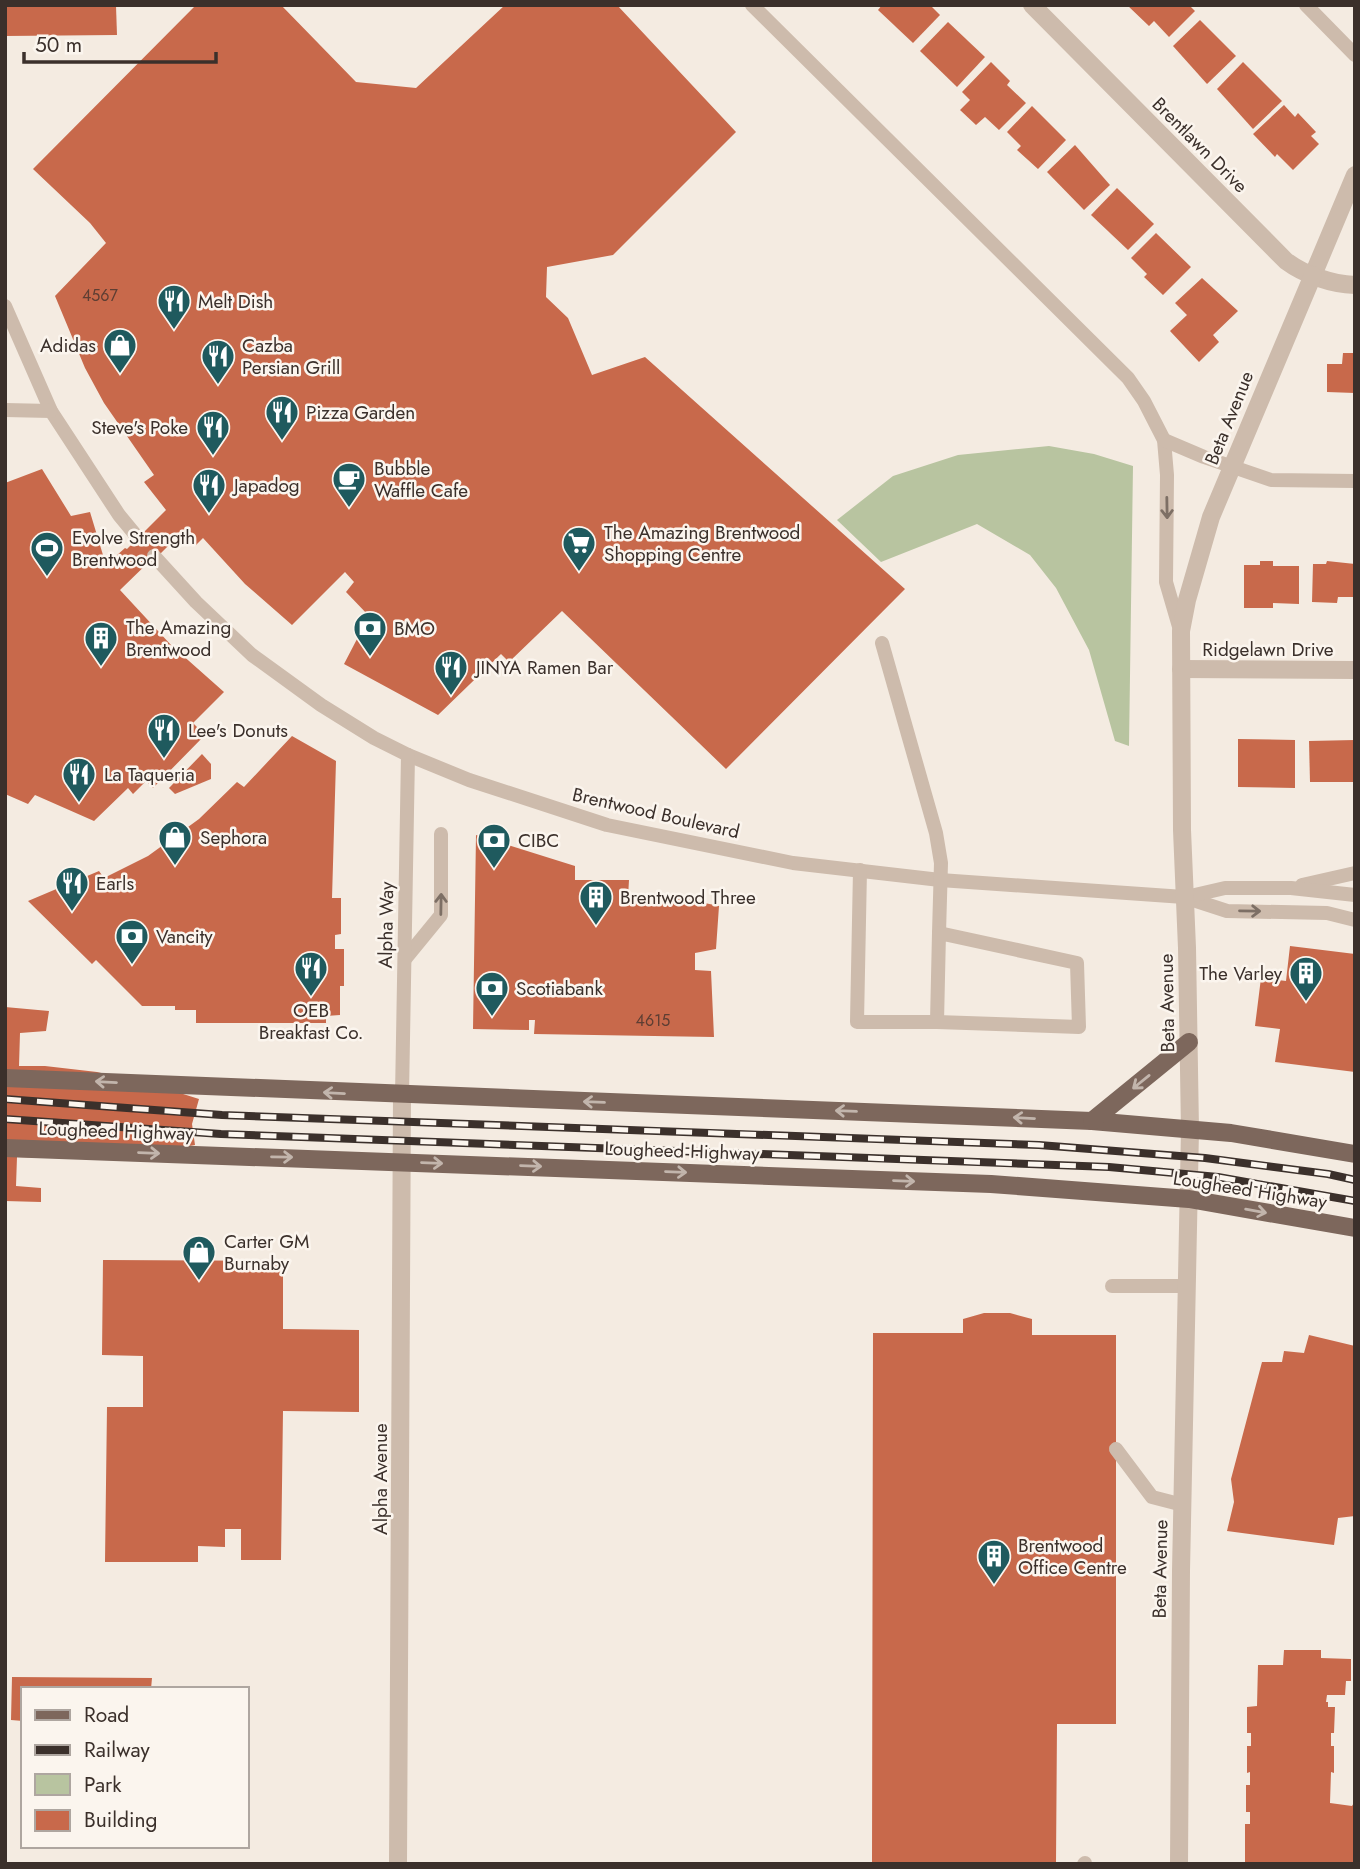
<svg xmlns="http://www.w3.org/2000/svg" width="1360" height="1869" font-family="Jost,sans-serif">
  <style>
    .green { fill: #b8c4a0 }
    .building { fill: #c8694b }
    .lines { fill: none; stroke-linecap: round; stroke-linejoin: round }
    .service { stroke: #cdbbac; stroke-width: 14 }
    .minor { stroke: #cdbbac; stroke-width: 18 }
    .tertiary { stroke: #cdbbac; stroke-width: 18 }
    .primary { stroke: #7d675c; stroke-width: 18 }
    .rail-casing { stroke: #3b302b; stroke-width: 8 }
    .rail { stroke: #fbf5ee; stroke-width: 5; stroke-dasharray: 16; stroke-linecap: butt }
    .oneway { stroke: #7d6f65 }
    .oneway2 { stroke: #c2b5ac }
    .labels { text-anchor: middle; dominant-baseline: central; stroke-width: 5; stroke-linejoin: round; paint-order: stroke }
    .number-label { font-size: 16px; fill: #5e3e33 }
    .street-label { font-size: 19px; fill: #3b302b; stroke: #fbf5ee }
    .poi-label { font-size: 19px; fill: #3b302b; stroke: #fbf5ee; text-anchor: start }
  </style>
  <rect width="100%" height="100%" fill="#f4ebe1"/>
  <polygon class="green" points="1049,446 1094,454 1133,466 1129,746 1115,741 1089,650 1056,588 1030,555 977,524 881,562 837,520 893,476 958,455"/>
  <g class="building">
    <polygon points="5,5 116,6 117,35 5,36"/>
    <polygon points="196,5 281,5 356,82 416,88 505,5 617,5 736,132 613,255 547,267 546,297 568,318 592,375 645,357 905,589 726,769 562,611 509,662 501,654 438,715 344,664 369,616 346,592 354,582 345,572 292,625 245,584 203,538 195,546 182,530 167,544 169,545 158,556 156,555 120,590 171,645 224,692 193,723 205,735 153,788 146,781 133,794 128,788 94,821 35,795 28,804 5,794 5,483 42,469 71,516 90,512 106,565 125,548 127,549 166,510 144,482 154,475 104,403 85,368 55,296 106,243 90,223 33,169"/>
    <polygon points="882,5 930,5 940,15 913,43 878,10"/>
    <polygon points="1127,5 1189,5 1195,11 1169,37 1154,21 1149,26"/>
    <polygon points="1200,20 1236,56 1207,84 1173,46"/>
    <polygon points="948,22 985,57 957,87 920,51"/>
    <polygon points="991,62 1010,81 1007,85 1026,103 999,130 985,117 976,125 960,110 970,100 962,92"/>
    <polygon points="1243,62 1282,101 1253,129 1217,89"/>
    <polygon points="1284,105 1295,117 1298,113 1316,132 1311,136 1319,144 1293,170 1277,154 1275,157 1253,134"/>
    <polygon points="1032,106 1066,140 1038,169 1017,150 1021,146 1007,132"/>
    <polygon points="1075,145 1110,185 1084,210 1047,172"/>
    <polygon points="1117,188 1154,224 1128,250 1091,215"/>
    <polygon points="1156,233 1191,267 1163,295 1144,277 1147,274 1131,258"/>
    <polygon points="1202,278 1238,311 1213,335 1219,342 1199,362 1170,331 1187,315 1175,303"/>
    <polygon points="1343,353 1355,353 1355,393 1327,392 1327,364 1342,364"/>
    <polygon points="1260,561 1273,561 1273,566 1299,566 1299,604 1273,603 1273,608 1244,608 1244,565 1260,565"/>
    <polygon points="1327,561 1355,564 1355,597 1338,597 1337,603 1312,602 1313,564 1326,564"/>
    <polygon points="292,736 336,761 332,898 341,898 341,934 335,935 335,949 344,949 344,986 340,986 340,1015 326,1016 326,1023 196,1023 196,1010 175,1010 175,1006 142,1006 96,960 92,964 28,901 99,871 104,878 148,856 199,819 237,782 244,787"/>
    <polygon points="1238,739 1295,740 1295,788 1238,787"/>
    <polygon points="1355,740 1355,782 1310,782 1309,741"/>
    <polygon points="202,754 211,764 211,779 175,794 169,788"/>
    <polygon points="476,835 575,866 575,880 629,880 628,897 657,893 719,906 716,949 695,953 695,970 711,971 714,1037 534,1034 535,1020 529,1020 529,1030 473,1029"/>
    <polygon points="1290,946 1355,954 1355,1072 1275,1062 1280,1029 1255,1026 1261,978 1286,981"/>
    <polygon points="5,1007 49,1011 46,1031 20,1033 19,1066 45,1066 97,1072 164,1088 199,1099 192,1124 195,1145 143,1154 90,1159 17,1157 16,1186 41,1188 41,1202 5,1201"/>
    <polygon points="103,1260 283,1261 283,1329 359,1330 359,1412 283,1411 281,1560 241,1560 241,1529 225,1529 225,1547 198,1546 198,1562 105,1562 107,1407 143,1407 143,1356 102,1355"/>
    <polygon points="984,1313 1010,1313 1032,1319 1032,1335 1116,1335 1116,1724 1057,1724 1056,1864 872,1864 873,1333 963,1333 963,1319"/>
    <polygon points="1309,1335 1355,1346 1355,1516 1338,1518 1334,1545 1227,1531 1234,1502 1231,1479 1262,1362 1282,1362 1284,1351 1304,1353"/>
    <polygon points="1284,1650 1321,1650 1321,1658 1351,1659 1351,1681 1346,1681 1345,1695 1327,1695 1326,1702 1328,1702 1328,1707 1335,1707 1334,1733 1331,1733 1331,1746 1334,1746 1334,1773 1331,1772 1330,1803 1352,1806 1355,1801 1355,1864 1245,1864 1245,1824 1250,1824 1250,1812 1246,1812 1246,1785 1250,1785 1250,1772 1247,1773 1247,1746 1251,1746 1251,1733 1247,1733 1247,1707 1257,1706 1258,1665 1283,1665"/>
    <polygon points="12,1677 152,1678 151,1689 23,1689 23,1721 11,1720"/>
  </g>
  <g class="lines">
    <g class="service">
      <polyline points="752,5 1128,378 1144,401 1164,440 1167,475 1166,582 1180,630"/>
      <polyline points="1306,5 1355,55"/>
      <polyline points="5,306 51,411 119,515 138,538"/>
      <polyline points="5,410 51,411"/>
      <polyline points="1164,440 1204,457 1271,480 1355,481"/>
      <polyline points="154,556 196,602 252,655 321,705 374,738 408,755 469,780 607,825 793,863 940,880 1184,897 1227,911 1327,913 1355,920"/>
      <polyline points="882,643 936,833 941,863 939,933"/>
      <polyline points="860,870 857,1022 937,1022 1079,1027 1077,963 939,933 937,1022"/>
      <polyline points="1302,885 1355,873"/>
      <polyline points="1186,897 1225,888 1291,888 1355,895"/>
      <polyline points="405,959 441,915 441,834"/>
      <polyline points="402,1095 408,755"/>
      <polyline points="1112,1286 1187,1286"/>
      <polyline points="1116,1449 1152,1497 1183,1505"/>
      <polyline points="1084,1864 1085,1863"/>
    </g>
    <g class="minor">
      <polyline points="1313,275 1355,175"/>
      <polyline points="1181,669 1355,670"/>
      <polyline points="398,1864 402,1095"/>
    </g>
    <g class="tertiary">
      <path d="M 1032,5 L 1286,261 C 1305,275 1331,284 1355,285"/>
      <polyline points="1179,1864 1181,1571 1190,1130 1187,948 1182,830 1181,631 1187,600 1211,517 1313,275"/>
    </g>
    <g class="primary">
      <polyline points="5,1078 1092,1121 1231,1133 1355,1154"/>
      <polyline points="1092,1121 1189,1042"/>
      <polyline points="5,1148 991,1184 1189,1199 1355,1228"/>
    </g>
    <defs>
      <g id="rail">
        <polyline points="5,1099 222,1115 1039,1145 1205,1158 1328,1174 1355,1180"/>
        <polyline points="5,1119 221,1134 1109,1167 1218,1177 1355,1201"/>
      </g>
    </defs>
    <use href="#rail" class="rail-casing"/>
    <use href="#rail" class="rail"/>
  </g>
  <defs><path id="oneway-shaft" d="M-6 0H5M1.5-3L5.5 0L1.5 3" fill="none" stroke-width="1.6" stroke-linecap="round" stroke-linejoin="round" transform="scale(1.75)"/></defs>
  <g class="oneway">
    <use href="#oneway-shaft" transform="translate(1167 508) rotate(89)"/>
    <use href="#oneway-shaft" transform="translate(441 904) rotate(-89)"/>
    <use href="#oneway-shaft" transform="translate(1250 911) rotate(1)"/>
  </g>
  <g class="oneway2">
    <use href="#oneway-shaft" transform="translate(106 1082) rotate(-177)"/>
    <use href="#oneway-shaft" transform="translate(1141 1082) rotate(141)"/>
    <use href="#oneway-shaft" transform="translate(334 1093) rotate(-177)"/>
    <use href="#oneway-shaft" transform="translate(594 1102) rotate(-178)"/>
    <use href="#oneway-shaft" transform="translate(846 1111) rotate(-178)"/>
    <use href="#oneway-shaft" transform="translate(1024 1118) rotate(-177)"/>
    <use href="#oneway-shaft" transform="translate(149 1153) rotate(2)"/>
    <use href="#oneway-shaft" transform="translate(282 1157) rotate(1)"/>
    <use href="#oneway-shaft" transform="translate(432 1163) rotate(2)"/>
    <use href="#oneway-shaft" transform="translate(531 1166) rotate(2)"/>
    <use href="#oneway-shaft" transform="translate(676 1172) rotate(2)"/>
    <use href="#oneway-shaft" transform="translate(904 1181) rotate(2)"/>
    <use href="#oneway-shaft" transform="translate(1256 1211) rotate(10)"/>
  </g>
  <defs>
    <symbol id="restaurant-pin" viewBox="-11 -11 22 30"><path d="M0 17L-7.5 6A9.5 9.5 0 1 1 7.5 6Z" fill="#1f5a5e" stroke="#fbf5ee"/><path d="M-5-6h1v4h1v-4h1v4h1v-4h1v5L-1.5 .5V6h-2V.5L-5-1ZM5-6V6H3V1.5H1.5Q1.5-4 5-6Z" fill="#fff"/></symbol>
    <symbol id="shop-pin" viewBox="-11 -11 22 30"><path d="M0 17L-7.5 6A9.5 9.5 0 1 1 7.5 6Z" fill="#1f5a5e" stroke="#fbf5ee"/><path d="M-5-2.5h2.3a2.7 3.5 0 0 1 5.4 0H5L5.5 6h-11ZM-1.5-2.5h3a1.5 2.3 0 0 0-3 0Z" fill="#fff"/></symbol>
    <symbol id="cafe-pin" viewBox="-11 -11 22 30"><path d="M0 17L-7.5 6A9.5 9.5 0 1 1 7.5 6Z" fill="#1f5a5e" stroke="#fbf5ee"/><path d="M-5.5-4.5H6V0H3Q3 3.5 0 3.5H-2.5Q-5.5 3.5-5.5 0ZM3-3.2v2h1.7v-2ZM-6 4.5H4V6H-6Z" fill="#fff"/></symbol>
    <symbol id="supermarket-pin" viewBox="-11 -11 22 30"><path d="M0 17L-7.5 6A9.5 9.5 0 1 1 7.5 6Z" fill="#1f5a5e" stroke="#fbf5ee"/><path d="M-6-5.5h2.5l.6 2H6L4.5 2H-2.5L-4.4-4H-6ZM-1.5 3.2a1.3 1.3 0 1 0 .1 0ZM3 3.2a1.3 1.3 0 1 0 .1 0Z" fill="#fff"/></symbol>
    <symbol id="stadium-pin" viewBox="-11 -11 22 30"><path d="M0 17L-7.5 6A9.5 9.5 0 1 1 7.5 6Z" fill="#1f5a5e" stroke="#fbf5ee"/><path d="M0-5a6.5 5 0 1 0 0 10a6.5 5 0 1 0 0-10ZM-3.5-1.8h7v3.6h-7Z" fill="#fff"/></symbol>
    <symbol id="bank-pin" viewBox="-11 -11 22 30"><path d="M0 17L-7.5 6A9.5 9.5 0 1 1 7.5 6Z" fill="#1f5a5e" stroke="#fbf5ee"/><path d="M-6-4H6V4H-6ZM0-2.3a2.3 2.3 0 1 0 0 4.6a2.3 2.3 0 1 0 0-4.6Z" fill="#fff"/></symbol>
    <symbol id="building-pin" viewBox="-11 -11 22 30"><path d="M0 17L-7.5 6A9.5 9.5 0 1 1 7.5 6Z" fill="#1f5a5e" stroke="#fbf5ee"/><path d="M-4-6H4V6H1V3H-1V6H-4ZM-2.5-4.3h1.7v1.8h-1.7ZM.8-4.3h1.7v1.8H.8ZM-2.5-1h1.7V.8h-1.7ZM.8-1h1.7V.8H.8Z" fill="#fff"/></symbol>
  </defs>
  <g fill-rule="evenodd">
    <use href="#restaurant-pin" x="155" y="282" width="38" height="52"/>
    <use href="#shop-pin" x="101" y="326" width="38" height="52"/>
    <use href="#restaurant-pin" x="199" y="337" width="38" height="52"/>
    <use href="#restaurant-pin" x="263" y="393" width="38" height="52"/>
    <use href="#restaurant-pin" x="194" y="408" width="38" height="52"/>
    <use href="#cafe-pin" x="330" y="460" width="38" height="52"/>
    <use href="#restaurant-pin" x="190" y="466" width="38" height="52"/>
    <use href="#supermarket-pin" x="560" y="524" width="38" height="52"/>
    <use href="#stadium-pin" x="28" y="529" width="38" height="52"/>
    <use href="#bank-pin" x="351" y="609" width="38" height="52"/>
    <use href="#building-pin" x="82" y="619" width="38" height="52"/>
    <use href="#restaurant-pin" x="432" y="648" width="38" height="52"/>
    <use href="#restaurant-pin" x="145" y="711" width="38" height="52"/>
    <use href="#restaurant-pin" x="60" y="755" width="38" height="52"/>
    <use href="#shop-pin" x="156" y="818" width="38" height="52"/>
    <use href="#bank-pin" x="475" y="821" width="38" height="52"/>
    <use href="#restaurant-pin" x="53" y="864" width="38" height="52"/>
    <use href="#building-pin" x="577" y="878" width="38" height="52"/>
    <use href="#bank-pin" x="113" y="917" width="38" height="52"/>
    <use href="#restaurant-pin" x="292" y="949" width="38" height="52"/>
    <use href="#building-pin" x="1287" y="954" width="38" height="52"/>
    <use href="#bank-pin" x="473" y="969" width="38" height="52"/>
    <use href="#shop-pin" x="180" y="1233" width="38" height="52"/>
    <use href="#building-pin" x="975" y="1537" width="38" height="52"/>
  </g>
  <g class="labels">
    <g class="number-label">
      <text x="100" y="295">4567</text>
      <text x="653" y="1020">4615</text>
    </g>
    <g class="street-label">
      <text transform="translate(1200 145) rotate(45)">Brentlawn Drive</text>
      <text transform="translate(1229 418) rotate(-68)">Beta Avenue</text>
      <text x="1268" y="649">Ridgelawn Drive</text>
      <text transform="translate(656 813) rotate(13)">Brentwood Boulevard</text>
      <text transform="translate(386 925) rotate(-89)">Alpha Way</text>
      <text transform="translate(1167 1003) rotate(-91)">Beta Avenue</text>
      <text transform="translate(116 1131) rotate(2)">Lougheed Highway</text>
      <text transform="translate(682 1151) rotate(2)">Lougheed Highway</text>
      <text transform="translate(1250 1190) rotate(9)">Lougheed Highway</text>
      <text transform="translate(380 1479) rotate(-90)">Alpha Avenue</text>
      <text transform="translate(1160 1569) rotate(-89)">Beta Avenue</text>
    </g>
    <g class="poi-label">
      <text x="198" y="301">Melt Dish</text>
      <text x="96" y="345" text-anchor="end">Adidas</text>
      <text x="242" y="345">Cazba<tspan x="242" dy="22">Persian Grill</tspan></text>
      <text x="306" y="412">Pizza Garden</text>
      <text x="188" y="427" text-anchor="end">Steve's Poke</text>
      <text x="374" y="468">Bubble<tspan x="374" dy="22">Waffle Cafe</tspan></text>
      <text x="234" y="485">Japadog</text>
      <text x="604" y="532">The Amazing Brentwood<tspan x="604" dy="22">Shopping Centre</tspan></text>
      <text x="72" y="537">Evolve Strength<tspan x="72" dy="22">Brentwood</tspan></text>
      <text x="126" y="627">The Amazing<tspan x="126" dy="22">Brentwood</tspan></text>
      <text x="394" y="628">BMO</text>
      <text x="476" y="667">JINYA Ramen Bar</text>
      <text x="188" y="730">Lee's Donuts</text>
      <text x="104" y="774">La Taqueria</text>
      <text x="200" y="837">Sephora</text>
      <text x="518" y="840">CIBC</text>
      <text x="96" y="883">Earls</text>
      <text x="620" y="897">Brentwood Three</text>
      <text x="156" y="936">Vancity</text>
      <text x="1282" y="973" text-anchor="end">The Varley</text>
      <text x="516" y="988">Scotiabank</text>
      <text x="311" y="1010" text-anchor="middle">OEB<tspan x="311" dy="22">Breakfast Co.</tspan></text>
      <text x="224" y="1241">Carter GM<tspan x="224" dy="22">Burnaby</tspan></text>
      <text x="1018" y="1545">Brentwood<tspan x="1018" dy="22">Office Centre</tspan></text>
    </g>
  </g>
  <rect width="1360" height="1869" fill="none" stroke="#3b302b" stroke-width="14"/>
  <rect x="21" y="1687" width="228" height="161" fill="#fbf5ee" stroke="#aea6a0" stroke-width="2"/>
  <rect x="35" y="1710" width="35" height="10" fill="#7d675c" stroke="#aea6a0" stroke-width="2"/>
  <text x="84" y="1722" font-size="21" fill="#3b302b">Road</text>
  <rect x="35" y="1745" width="35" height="10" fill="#3b302b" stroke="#aea6a0" stroke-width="2"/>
  <text x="84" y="1757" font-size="21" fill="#3b302b">Railway</text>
  <rect x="35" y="1774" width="35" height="21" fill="#b8c4a0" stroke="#aea6a0" stroke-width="2"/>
  <text x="84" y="1792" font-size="21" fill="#3b302b">Park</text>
  <rect x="35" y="1810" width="35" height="21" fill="#c8694b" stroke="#aea6a0" stroke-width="2"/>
  <text x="84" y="1827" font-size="21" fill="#3b302b">Building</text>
  <path d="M24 52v10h192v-10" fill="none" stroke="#3b302b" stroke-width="3.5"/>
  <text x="35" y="52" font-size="21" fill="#3b302b" stroke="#fbf5ee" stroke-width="5" paint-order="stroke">50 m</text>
</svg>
